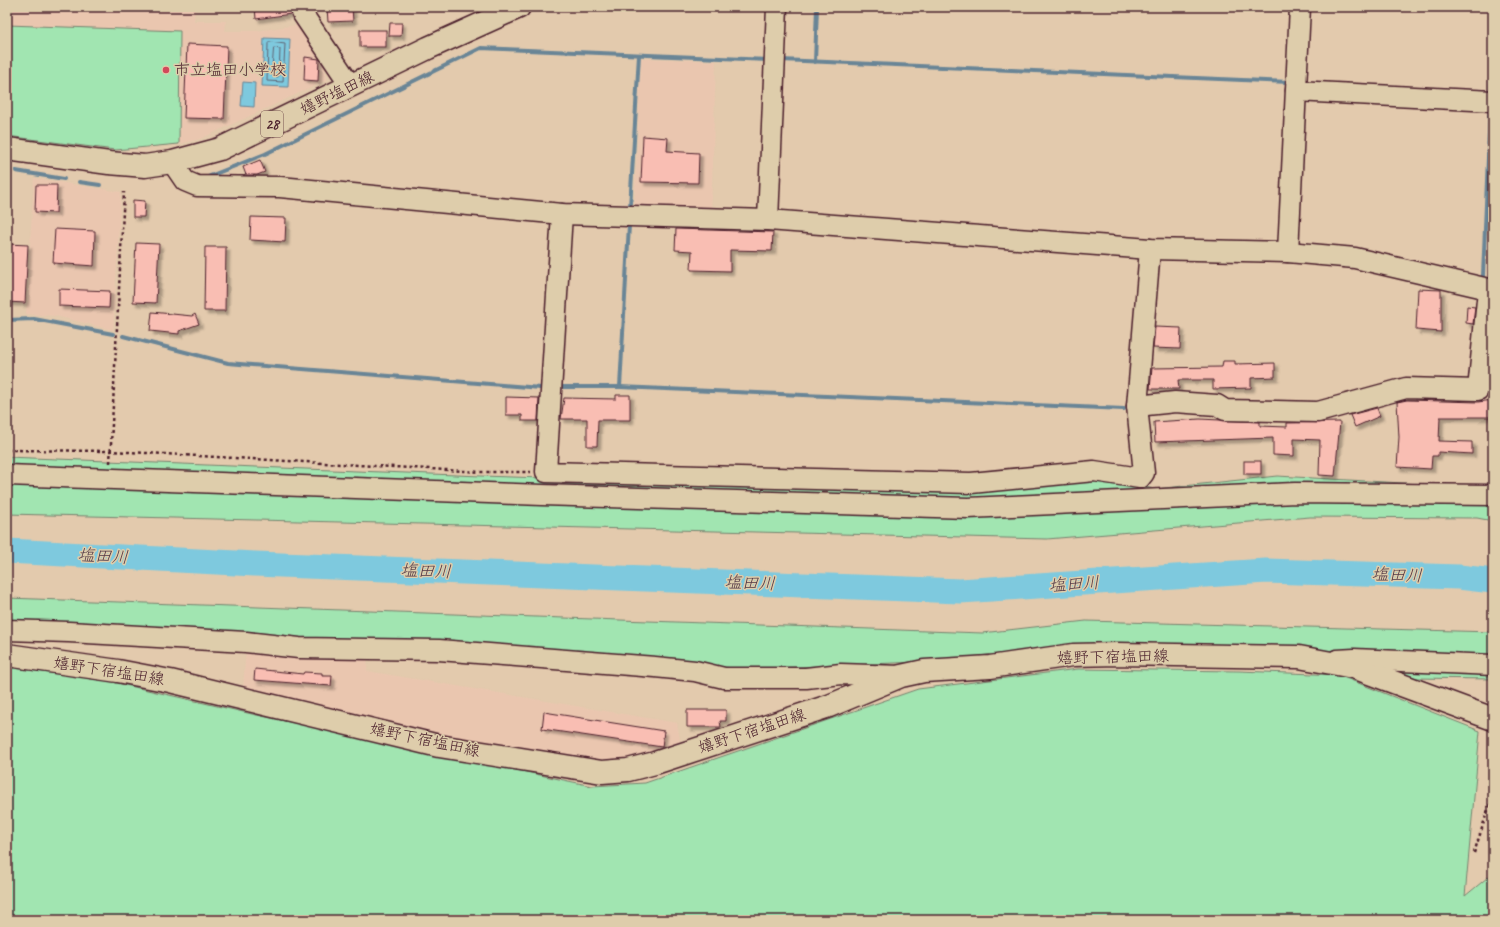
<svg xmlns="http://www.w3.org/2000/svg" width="1500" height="927" font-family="Caveat,'Klee One',sans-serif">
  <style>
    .built { fill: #eac6af }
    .green { fill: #a1e5b1; stroke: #76826e }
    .water { fill: #7ec9de; stroke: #698596 }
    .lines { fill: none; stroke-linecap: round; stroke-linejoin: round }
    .shore { stroke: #5f6373; stroke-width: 1 }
    .stream { stroke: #698596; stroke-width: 4 }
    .river { stroke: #7ec9de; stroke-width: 25 }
    .building { fill: #f9beb3; stroke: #4a1f2b; filter: url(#shadow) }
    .minor-casing { stroke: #4a1f2b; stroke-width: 23 }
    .major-casing { stroke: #4a1f2b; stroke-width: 25 }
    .path { stroke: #4a1f2b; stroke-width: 2.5; stroke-dasharray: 3 3; stroke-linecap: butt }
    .minor { stroke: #decdab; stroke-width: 20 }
    .major { stroke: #decdab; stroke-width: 22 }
    .poi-dot { fill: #d1495b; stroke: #decdab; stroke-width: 1.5 }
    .labels { text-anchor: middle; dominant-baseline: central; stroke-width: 3; stroke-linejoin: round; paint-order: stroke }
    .shield { fill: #decdab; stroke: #765351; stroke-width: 1 }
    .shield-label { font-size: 15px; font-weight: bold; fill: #4a1f2b }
    .poi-label { font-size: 16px; fill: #4a1f2b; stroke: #decdab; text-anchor: start }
    .street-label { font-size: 16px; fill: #4a1f2b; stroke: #decdab }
    .water-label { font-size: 17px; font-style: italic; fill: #523846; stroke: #decdab }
  </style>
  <defs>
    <filter id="shadow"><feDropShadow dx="3.5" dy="3.5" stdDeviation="1" flood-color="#0004"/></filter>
  </defs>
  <rect width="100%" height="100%" fill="#e3caad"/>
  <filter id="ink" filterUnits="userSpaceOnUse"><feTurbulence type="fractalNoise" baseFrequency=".025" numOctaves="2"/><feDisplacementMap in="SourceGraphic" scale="8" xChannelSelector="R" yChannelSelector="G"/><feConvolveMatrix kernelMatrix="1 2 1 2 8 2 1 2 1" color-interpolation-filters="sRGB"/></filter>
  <g filter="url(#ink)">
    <g class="built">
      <polygon points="7,7 195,7 194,21 226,21 225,31 256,31 297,25 323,60 327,80 200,139 179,144 115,150 7,136"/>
      <polygon points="641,58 716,61 711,214 634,212"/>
      <polygon points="34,178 121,192 113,330 56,316 26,314"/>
      <polygon points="246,647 368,651 367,671 677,723 681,746 632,761 597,760 441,735 243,690"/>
    </g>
    <g class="green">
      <polygon points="7,25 180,31 179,144 115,150 7,136"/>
      <polygon points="7,457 481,476 976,492 1102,479 1155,489 1277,476 1493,488 1493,521 1477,518 1310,517 1047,539 7,514"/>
      <polygon points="7,598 982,633 1086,621 1493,632 1493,679 1414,678 1088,645 918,662 746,669 679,663 7,639"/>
      <polygon points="7,667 108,681 252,714 592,786 645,783 918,689 1078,669 1239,671 1338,675 1480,731 1465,896 1493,873 1493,920 7,920"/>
    </g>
    <g class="water">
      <polygon points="264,38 290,39 288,87 262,86"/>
      <polygon points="243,82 255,83 254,107 241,106"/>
    </g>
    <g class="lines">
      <g class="shore">
        <polygon points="270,42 285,44 283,82 267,81 268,44"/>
        <polygon points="274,48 280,49 279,76 277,77 272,75"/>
      </g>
      <g class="stream">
        <polyline points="781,60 1290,82"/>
        <polyline points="815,62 817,7"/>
        <polyline points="1491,93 1493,46"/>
        <polyline points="16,171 64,179"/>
        <polyline points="205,178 265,154 481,48 769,60"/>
        <polyline points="79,182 100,185"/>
        <polyline points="630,208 639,55"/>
        <polyline points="1483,276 1490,109"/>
        <polyline points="7,320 34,319 113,334"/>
        <polyline points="123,336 228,363 541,388"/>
        <polyline points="560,387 620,387 629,225"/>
        <polyline points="620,387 1124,409"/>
      </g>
      <polyline class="river" points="7,551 255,564 960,591 1266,571 1459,577 1493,581"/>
    </g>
    <g class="building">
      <polygon points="255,7 291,7 291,14 256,19"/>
      <polygon points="327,7 352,7 353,21 328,22"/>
      <polygon points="390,23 402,23 401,36 389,36"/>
      <rect x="360" y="30" width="26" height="17"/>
      <polygon points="187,44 227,46 224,119 184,118"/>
      <polygon points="305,57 319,59 318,81 304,80"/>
      <polygon points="643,136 668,138 667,151 699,153 698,183 641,182"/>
      <polygon points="260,160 265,172 257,175 246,175 243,167"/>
      <polygon points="36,185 57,185 56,213 35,212"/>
      <polygon points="133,200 145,201 144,217 133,217"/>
      <polygon points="251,217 286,218 285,242 250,240"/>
      <polygon points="55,229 95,231 94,266 53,263"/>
      <polygon points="676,229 773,232 772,251 730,250 730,271 691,270 692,251 675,250"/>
      <polygon points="136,243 159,244 156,303 133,302"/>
      <polygon points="7,244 28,245 25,303 7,302"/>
      <polygon points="205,247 226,247 225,311 204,311"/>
      <polygon points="59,289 110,291 109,308 59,306"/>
      <polygon points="1418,289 1441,290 1441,332 1416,330"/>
      <polygon points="1467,306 1475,307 1473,324 1466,323"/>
      <polygon points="152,312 192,316 195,314 199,324 179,331 179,334 150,331"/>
      <polygon points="1155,327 1181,328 1180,349 1153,348"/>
      <polygon points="1223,361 1235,361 1235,364 1275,363 1275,377 1251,378 1251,388 1213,389 1213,380 1178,380 1179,389 1150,389 1152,368 1222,367"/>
      <polygon points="616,395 630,395 630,420 598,420 597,446 587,446 587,419 561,419 564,398 616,399"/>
      <polygon points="506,397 539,398 538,421 522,421 522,415 506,415"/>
      <polygon points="1407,400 1478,402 1493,400 1493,417 1440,417 1439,441 1472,442 1472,454 1438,452 1438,456 1432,456 1431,469 1397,467 1399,437 1397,402"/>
      <polygon points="1377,408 1380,416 1355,427 1350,415"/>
      <polygon points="1200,419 1260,422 1260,426 1287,427 1287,423 1340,422 1335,476 1319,475 1320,440 1294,439 1294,456 1273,455 1273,438 1155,442 1154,422"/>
      <rect x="1244" y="461" width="17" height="13"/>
      <polygon points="255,669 303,674 304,672 322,673 322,676 332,676 331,686 254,680"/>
      <polygon points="687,710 726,710 726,721 720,721 721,727 687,727"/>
      <polygon points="544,712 664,731 662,747 542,729"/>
    </g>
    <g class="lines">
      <defs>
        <g id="minor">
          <polyline points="303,7 302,13 351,86"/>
          <polyline points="1296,91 1493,101"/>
          <polyline points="172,162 185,181 197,186 280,187 562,214 768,220 1150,249 1288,252 1355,258 1493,290"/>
          <polyline points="562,214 546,472 971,483 1094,471 1140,478 1144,473 1137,406 1150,249"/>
          <polyline points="768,220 777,7"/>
          <polyline points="1288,252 1300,7"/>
          <polyline points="1137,406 1175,402 1217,405 1225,410 1318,412 1406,388 1478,390 1488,290"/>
          <polyline points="7,475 542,495 968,508 1295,493 1493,495"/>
          <polyline points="7,630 69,632 246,642 299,648 439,650 655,667 695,671 724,678 806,678 841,674 901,676"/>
          <polyline points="1337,660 1354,659 1493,665"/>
        </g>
        <g id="major">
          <polyline points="7,149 109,163 145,166 172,162 220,149 428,48 519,7"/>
          <polyline points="7,655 118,671 170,681 439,746 602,772 628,770 655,763 829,706 901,676 924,671 990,667 1073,655 1118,654 1299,657 1353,667 1493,719"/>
        </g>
      </defs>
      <use href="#minor" class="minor-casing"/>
      <use href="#major" class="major-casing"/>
      <g class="path">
        <polyline points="7,450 111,451 482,472 531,472"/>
        <polyline points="110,463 124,192"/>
        <polyline points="1474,853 1493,794"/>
      </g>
      <use href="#minor" class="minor"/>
      <use href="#major" class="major"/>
    </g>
  </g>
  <circle class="poi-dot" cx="166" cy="70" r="4"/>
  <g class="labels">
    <rect class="shield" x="261" y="111" width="22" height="26" rx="3"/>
    <g class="shield-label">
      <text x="272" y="124">28</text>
    </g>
    <g class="poi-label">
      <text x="174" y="70">市立塩田小学校</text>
    </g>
    <g class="street-label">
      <text transform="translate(337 93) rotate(-26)">嬉野塩田線</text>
      <text transform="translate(1113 657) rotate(-1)">嬉野下宿塩田線</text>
      <text transform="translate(109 671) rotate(9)">嬉野下宿塩田線</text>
      <text transform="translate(752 731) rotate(-18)">嬉野下宿塩田線</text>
      <text transform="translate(425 740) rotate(12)">嬉野下宿塩田線</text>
    </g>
    <g class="water-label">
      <text transform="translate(103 556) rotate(3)">塩田川</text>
      <text transform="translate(426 571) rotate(2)">塩田川</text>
      <text transform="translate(1397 575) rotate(2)">塩田川</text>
      <text transform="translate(750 583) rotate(2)">塩田川</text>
      <text transform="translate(1074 584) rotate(-4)">塩田川</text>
    </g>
  </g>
  <rect width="1500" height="927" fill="none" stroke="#decdab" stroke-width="24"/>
  <rect x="12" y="12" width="1476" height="903" fill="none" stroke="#4a1f2b" stroke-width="1.5" filter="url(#ink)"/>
</svg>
